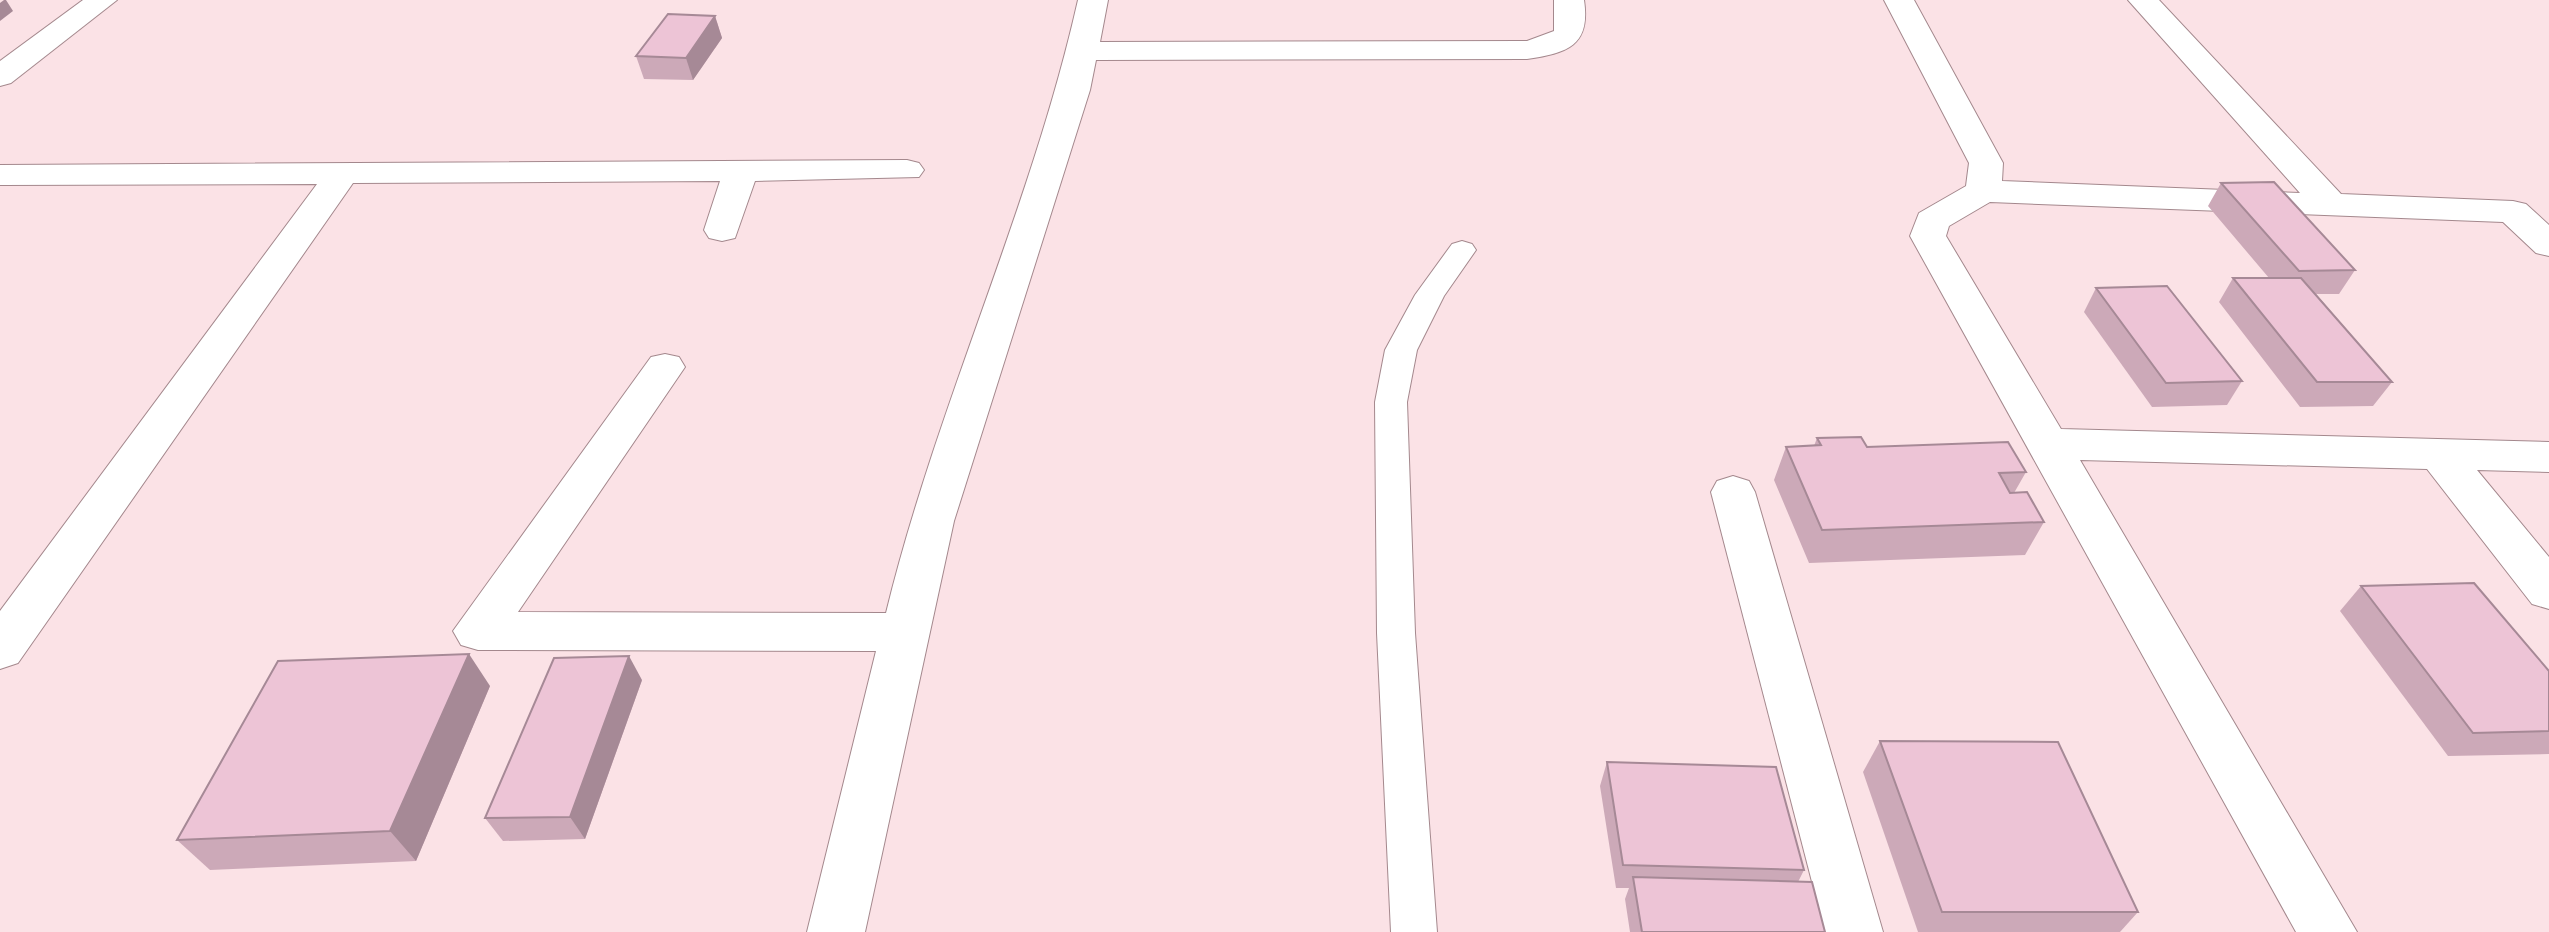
<svg xmlns="http://www.w3.org/2000/svg" width="2549" height="932" font-family="'Nunito Sans',sans-serif">
  <style>
    .lines { fill: none; stroke-linecap: round; stroke-linejoin: round }
    .service-casing { stroke: #a4888d; stroke-width: 2 }
    .minor-casing { stroke: #a4888d; stroke-width: 2 }
    .service { fill: #fff; fill-rule: evenodd }
    .minor { fill: #fff; fill-rule: evenodd }
    .wall { fill: #cca9b8 }
    .shaded-wall { fill: #a68996 }
    .building { fill: #edc4d6; stroke: #a68996; stroke-width: 2 }
  </style>
  <rect width="100%" height="100%" fill="#fbe2e6"/>
  <g class="lines">
    <defs>
      <polygon id="service" points="1462,241 1472,244 1476,250 1444,296 1417,350 1407,402 1415,633 1437,932 1391,932 1377,633 1375,402 1385,350 1415,295 1452,244"/>
      <g id="minor">
        <polygon points="83,0 117,0 11,83 0,86 0,61"/>
        <path d="M 1078,0 L 1108,0 L 1100,42 L 1527,41 L 1554,31 L 1554,0 L 1584,0 C 1591,46 1567,53 1527,59 L 1096,60 L 1090,90 L 954,521 L 865,932 L 807,932 L 876,651 L 478,650 L 461,645 L 453,631 L 651,357 L 665,354 L 679,357 L 685,367 L 518,612 L 886,613 C 937,404 1031,209 1078,0 Z"/>
        <polygon points="1884,0 1914,0 2003,163 2002,181 2300,193 2128,0 2159,0 2341,194 2513,201 2526,204 2549,225 2549,256 2536,253 2503,222 1990,202 1949,226 1946,236 2061,429 2549,442 2549,472 2477,470 2549,557 2549,609 2532,604 2427,469 2080,460 2357,932 2296,932 1910,236 1919,213 1966,186 1969,163"/>
        <polygon points="907,160 919,163 924,170 919,177 755,181 735,238 722,241 709,238 704,230 720,181 353,183 18,663 0,669 0,611 317,184 0,185 0,165"/>
        <polygon points="1733,476 1749,481 1755,492 1883,932 1825,932 1711,492 1717,481"/>
      </g>
    </defs>
    <use href="#service" class="service-casing"/>
    <use href="#minor" class="minor-casing"/>
    <use href="#service" class="service"/>
    <use href="#minor" class="minor"/>
  </g>
  <g class="wall">
    <polygon points="715,16 722,38 693,80 644,79 636,56"/>
    <polygon points="2221,183 2355,270 2339,294 2316,294 2392,382 2373,406 2300,407 2219,302 2233,278 2269,278 2208,206"/>
    <polygon points="2096,288 2242,381 2227,405 2152,407 2084,312"/>
    <polygon points="1817,438 1867,447 2026,472 2014,493 2044,522 2025,555 1809,563 1774,480 1786,447 1814,446"/>
    <polygon points="2361,586 2549,671 2549,754 2448,756 2340,611"/>
    <polygon points="642,680 585,839 503,841 485,818"/>
    <polygon points="490,686 416,861 210,870 177,840"/>
    <polygon points="1880,741 2138,912 2120,932 1918,932 1863,772"/>
    <polygon points="1607,762 1804,870 1798,882 1825,932 1630,932 1625,899 1629,888 1616,888 1600,786"/>
  </g>
  <g class="shaded-wall">
    <polygon points="4,0 6,0 13,11 0,21 0,3"/>
    <polygon points="715,16 722,38 693,80 686,58"/>
    <polygon points="469,654 490,686 416,861 390,831"/>
    <polygon points="629,656 642,680 585,839 570,817"/>
  </g>
  <g class="building">
    <polygon points="668,14 715,16 686,58 636,56"/>
    <polygon points="2274,182 2355,270 2299,271 2221,183"/>
    <polygon points="2233,278 2301,278 2392,382 2317,382"/>
    <polygon points="2167,286 2242,381 2166,383 2096,288"/>
    <polygon points="1861,437 1867,447 2008,442 2026,472 1999,473 2010,493 2027,492 2044,522 1822,530 1786,447 1821,445 1817,438"/>
    <polygon points="2474,583 2549,671 2549,731 2473,733 2361,586"/>
    <polygon points="469,654 390,831 177,840 278,661"/>
    <polygon points="629,656 570,817 485,818 554,658"/>
    <polygon points="1880,741 2058,742 2138,912 1942,912"/>
    <polygon points="1607,762 1776,767 1804,870 1623,865"/>
    <polygon points="1633,877 1812,882 1825,932 1642,932"/>
  </g>
</svg>
